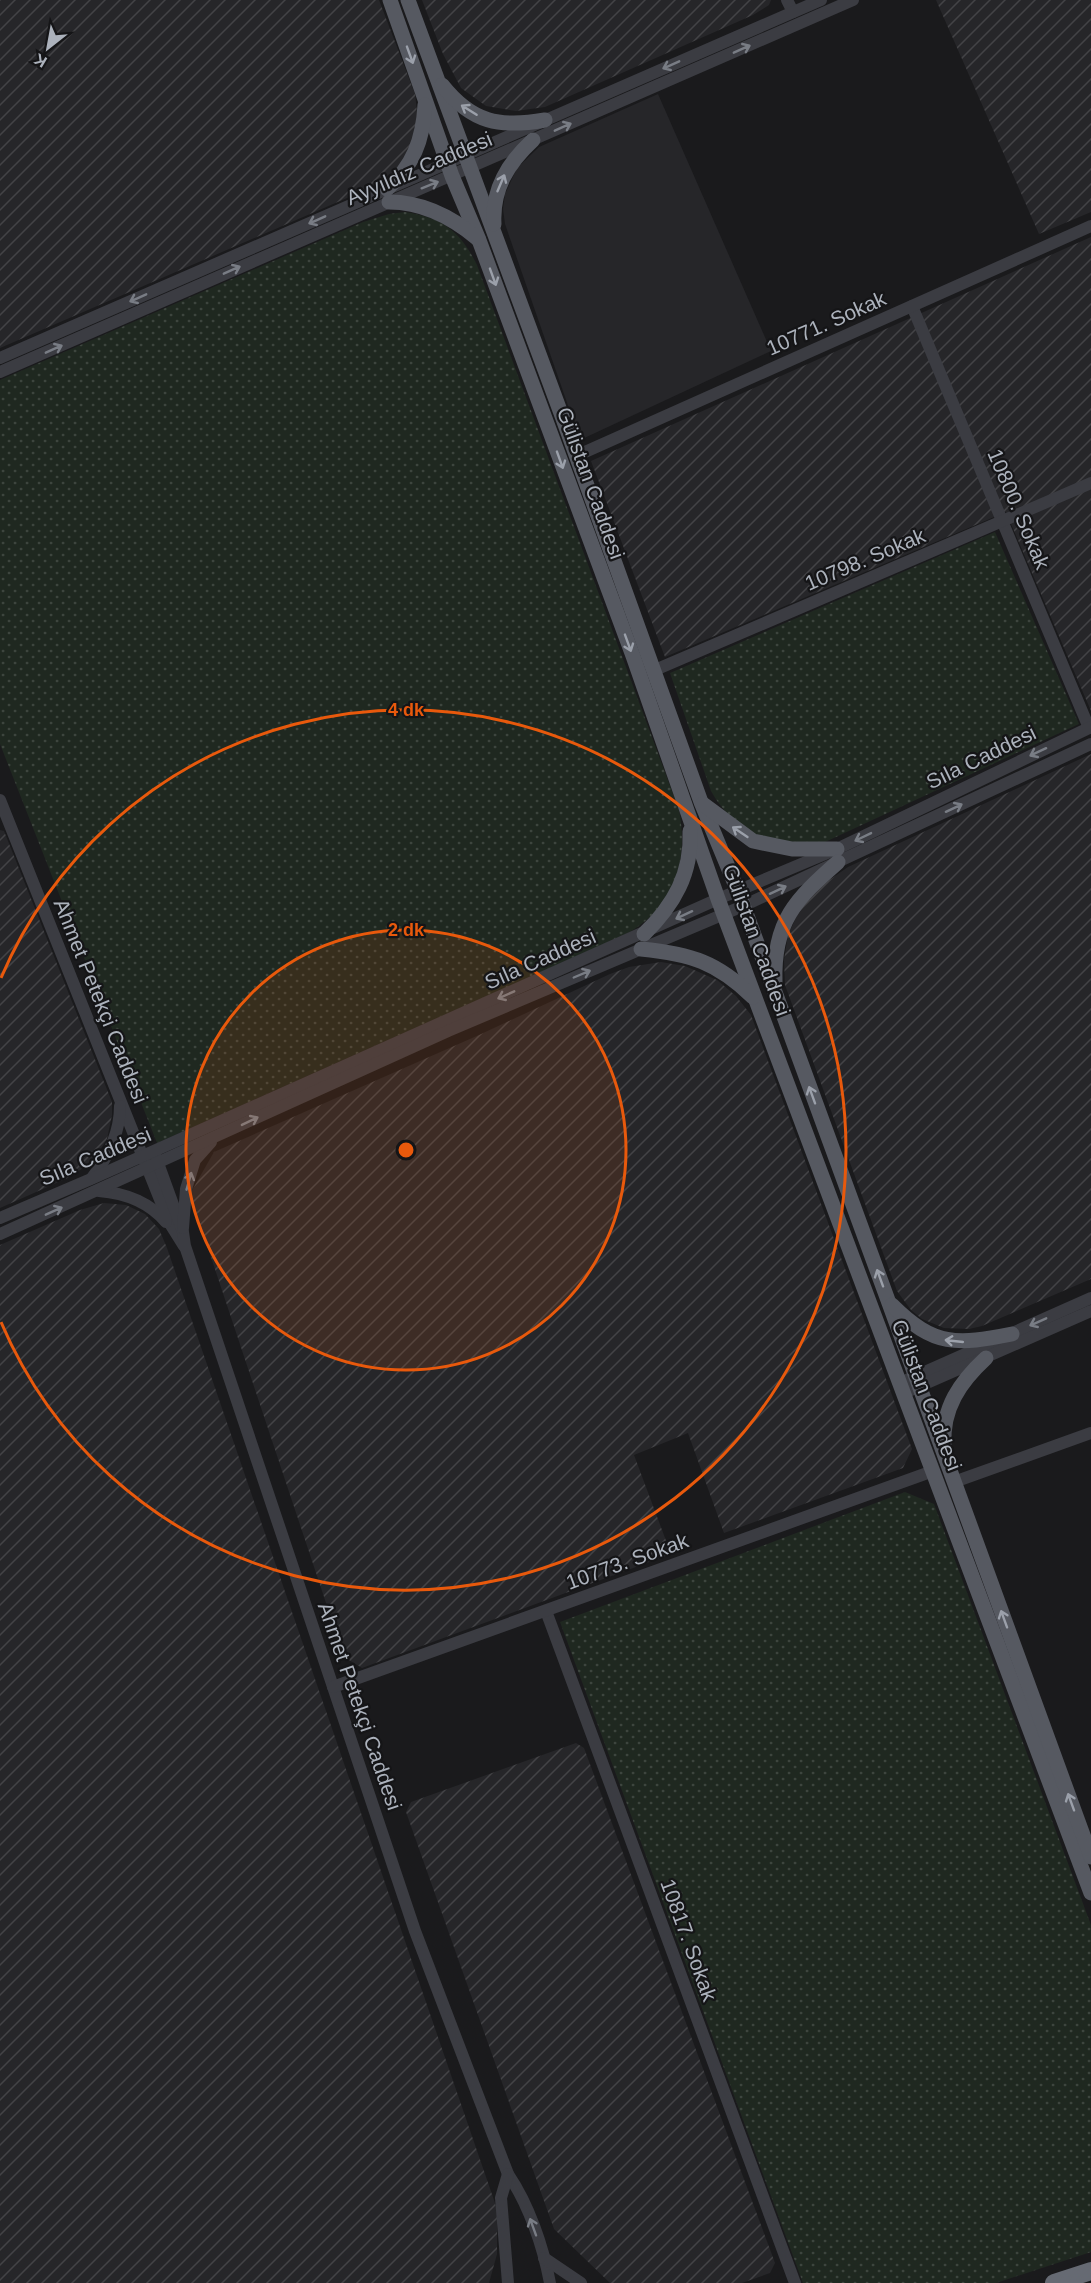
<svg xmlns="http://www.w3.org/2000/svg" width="1091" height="2283" font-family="Helvetica,sans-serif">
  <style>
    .built { fill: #262629 }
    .industrial { fill: url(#industrial-furrows) }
    .grass { fill: url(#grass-dots) }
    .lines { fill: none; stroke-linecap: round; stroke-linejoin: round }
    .minor { stroke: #3b3c42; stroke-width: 12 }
    .major { stroke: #565961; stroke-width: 15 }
    .highway { stroke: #666a73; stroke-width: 18 }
    .oneway { stroke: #797d85 }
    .oneway2 { stroke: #9ba0aa }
    .ring { fill: none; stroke: #e8590c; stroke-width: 3 }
    .labels { text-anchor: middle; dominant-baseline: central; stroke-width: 4.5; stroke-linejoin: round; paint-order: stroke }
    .street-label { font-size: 21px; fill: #acb2bc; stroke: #151517 }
    .centre { fill: #e8590c; stroke: #151517; stroke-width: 3 }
    .ring-label { font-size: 18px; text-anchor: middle; font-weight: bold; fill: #e8590c; stroke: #151517; stroke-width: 4.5; stroke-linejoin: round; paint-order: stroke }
  </style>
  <defs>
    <pattern id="industrial-furrows" width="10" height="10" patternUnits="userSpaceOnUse" patternTransform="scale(1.5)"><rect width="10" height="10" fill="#262629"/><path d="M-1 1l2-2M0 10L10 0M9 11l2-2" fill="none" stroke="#434346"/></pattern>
    <pattern id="grass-dots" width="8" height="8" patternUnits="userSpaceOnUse" patternTransform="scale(1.5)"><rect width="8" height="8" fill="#1f2820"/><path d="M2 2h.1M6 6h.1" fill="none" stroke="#3d453e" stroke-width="1.8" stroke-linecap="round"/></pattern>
  </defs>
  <rect width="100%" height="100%" fill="#1a1a1c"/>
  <polygon class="built" points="658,94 771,351 580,440 505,224 503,209 505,194 517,168 539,147"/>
  <g class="industrial">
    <polygon points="0,0 379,0 415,94 418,121 410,149 394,173 377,185 0,348"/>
    <polygon points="422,0 771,0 769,5 753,15 545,107 516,111 486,106 461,88 443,54"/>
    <polygon points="936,0 1091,0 1091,212 1039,234"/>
    <polygon points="1091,237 1091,711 1006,512 665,657 591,461"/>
    <polygon points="1091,754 1091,1279 982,1326 969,1329 944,1328 922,1319 911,1310 897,1291 785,985 784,960 788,935 800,909 821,886 848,867"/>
    <polygon points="0,830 4,831 112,1102 112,1115 107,1139 93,1161 70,1177 0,1208"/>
    <polygon points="661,962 685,966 717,980 736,996 751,1015 912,1449 903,1468 724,1533 688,1433 634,1455 671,1554 362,1668 344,1657 190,1194 214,1152 479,1035 610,974 629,967"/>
    <polygon points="104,1203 126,1205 145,1214 159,1229 167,1248 497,2209 497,2254 489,2283 0,2283 0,1245 80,1210"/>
    <polygon points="576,1743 584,1748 775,2263 770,2273 742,2283 610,2283 554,2229 406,1812 411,1802"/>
  </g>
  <g class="grass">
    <path d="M 405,212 C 443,218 460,231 477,265 L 679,810 C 689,862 674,907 626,934 L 157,1143 L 0,744 L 0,380 L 363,222 L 389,214 Z"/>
    <path d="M 995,532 L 1079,724 L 823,843 C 806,844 768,841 753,834 C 736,824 720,808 711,791 L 670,673 Z"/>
    <polygon points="905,1492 934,1504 1091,1925 1091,2252 996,2283 803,2283 560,1622"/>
  </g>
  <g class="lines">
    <g class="minor">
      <polyline points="787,0 793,12"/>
      <polyline points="912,306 1089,728"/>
      <polyline points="0,358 821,0"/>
      <polyline points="0,372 853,0"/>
      <polyline points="576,456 1091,226"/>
      <polyline points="655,670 1091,483"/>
      <polyline points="0,800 169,1222 184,1246"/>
      <path d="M 154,1152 L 183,1232 L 185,1246 L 415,1931 L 508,2174 C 529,2205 543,2246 550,2283"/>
      <path d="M 92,1178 C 108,1157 120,1133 120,1106"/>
      <path d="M 99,1191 C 124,1193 149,1202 166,1222"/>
      <polyline points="0,1218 91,1179 718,899 837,849 1091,727"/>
      <polyline points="183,1228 186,1189 195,1160 211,1142"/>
      <polyline points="0,1234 448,1031 743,906 1091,744"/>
      <polyline points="900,1383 1091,1298"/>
      <polyline points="904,1393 1091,1311"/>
      <polyline points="954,1482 1091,1433"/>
      <polyline points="546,1611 795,2283"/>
      <polyline points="333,1687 933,1471"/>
      <polyline points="508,2174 501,2198 508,2283"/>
      <polyline points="544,2258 581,2283"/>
    </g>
    <g class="major">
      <polyline points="390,0 452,176 479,240 633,656 718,899 1091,1893"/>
      <polyline points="408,0 562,416 701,802 738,891 889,1303 1091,1857"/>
      <path d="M 442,85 C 472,123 500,128 545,120"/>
      <path d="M 387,189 C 413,166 423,140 425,105"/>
      <path d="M 389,202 C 423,202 452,217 478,239"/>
      <path d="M 494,224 C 492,189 508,163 533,140"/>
      <polyline points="703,804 753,841 792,849 837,849"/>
      <path d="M 644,934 C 674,905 692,873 690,831"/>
      <path d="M 641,949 C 691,954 717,962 753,997"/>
      <path d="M 775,982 C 773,921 796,899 838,862"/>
      <path d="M 892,1305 C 934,1347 957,1345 1012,1334"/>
      <path d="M 944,1445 C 942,1408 960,1382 986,1358"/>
    </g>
    <polyline class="highway" points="1054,2283 1091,2271"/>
  </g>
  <defs><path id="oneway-shaft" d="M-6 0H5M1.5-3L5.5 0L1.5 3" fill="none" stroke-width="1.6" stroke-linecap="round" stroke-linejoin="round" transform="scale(1.5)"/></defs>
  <g class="oneway">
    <use href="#oneway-shaft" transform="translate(742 49) rotate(-24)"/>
    <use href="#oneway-shaft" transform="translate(671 65) rotate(156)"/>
    <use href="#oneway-shaft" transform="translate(563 127) rotate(-24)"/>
    <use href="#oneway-shaft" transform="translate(430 185) rotate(-22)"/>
    <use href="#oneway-shaft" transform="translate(317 220) rotate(156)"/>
    <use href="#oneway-shaft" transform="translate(232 270) rotate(-24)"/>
    <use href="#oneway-shaft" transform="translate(138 298) rotate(156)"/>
    <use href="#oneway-shaft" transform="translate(54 349) rotate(-24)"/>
    <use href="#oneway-shaft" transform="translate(1038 752) rotate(155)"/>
    <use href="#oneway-shaft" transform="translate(954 808) rotate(-25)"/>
    <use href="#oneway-shaft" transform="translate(863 837) rotate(154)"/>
    <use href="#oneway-shaft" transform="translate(778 890) rotate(-25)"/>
    <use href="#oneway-shaft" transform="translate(684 915) rotate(155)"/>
    <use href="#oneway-shaft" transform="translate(582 974) rotate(-23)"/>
    <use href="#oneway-shaft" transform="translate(506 995) rotate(156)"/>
    <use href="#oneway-shaft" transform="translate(250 1121) rotate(-26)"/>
    <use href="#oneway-shaft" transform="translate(189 1181) rotate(-74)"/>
    <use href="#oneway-shaft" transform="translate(54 1211) rotate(-24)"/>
    <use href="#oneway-shaft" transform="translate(1038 1322) rotate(156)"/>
    <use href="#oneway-shaft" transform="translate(533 2227) rotate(-110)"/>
  </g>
  <g class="oneway2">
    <use href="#oneway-shaft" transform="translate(410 55) rotate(70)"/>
    <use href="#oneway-shaft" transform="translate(469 110) rotate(-148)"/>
    <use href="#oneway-shaft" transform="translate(501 183) rotate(-67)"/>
    <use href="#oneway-shaft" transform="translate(493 277) rotate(70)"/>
    <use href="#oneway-shaft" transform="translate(560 460) rotate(70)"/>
    <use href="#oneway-shaft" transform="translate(628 643) rotate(70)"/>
    <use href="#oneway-shaft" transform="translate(740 832) rotate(-146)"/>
    <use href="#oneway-shaft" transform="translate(812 1095) rotate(-110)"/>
    <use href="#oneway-shaft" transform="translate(880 1278) rotate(-110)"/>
    <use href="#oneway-shaft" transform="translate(954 1341) rotate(-174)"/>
    <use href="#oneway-shaft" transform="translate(1004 1619) rotate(-110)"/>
    <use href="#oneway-shaft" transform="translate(1071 1802) rotate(-110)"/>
  </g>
  <circle cx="406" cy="1150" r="220" fill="#e8590c" fill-opacity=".12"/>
  <g class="ring">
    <circle cx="406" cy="1150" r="220"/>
    <path d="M1 978A440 440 0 1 1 1 1322"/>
  </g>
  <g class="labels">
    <g class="street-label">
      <text transform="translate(419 168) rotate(-23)">Ayyıldız Caddesi</text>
      <text transform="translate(826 323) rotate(-24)">10771. Sokak</text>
      <text transform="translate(591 483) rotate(70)">Gülistan Caddesi</text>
      <text transform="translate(1019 509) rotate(67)">10800. Sokak</text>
      <text transform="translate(865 559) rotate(-23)">10798. Sokak</text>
      <text transform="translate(981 757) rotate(-26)">Sıla Caddesi</text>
      <text transform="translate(757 940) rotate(70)">Gülistan Caddesi</text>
      <text transform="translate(540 959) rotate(-24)">Sıla Caddesi</text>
      <text transform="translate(101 1001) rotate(68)">Ahmet Petekçi Caddesi</text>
      <text transform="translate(95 1156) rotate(-23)">Sıla Caddesi</text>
      <text transform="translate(927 1395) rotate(69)">Gülistan Caddesi</text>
      <text transform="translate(627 1561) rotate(-20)">10773. Sokak</text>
      <text transform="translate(360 1706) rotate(71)">Ahmet Petekçi Caddesi</text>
      <text transform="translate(689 1940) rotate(70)">10817. Sokak</text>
    </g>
  </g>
  <circle cx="406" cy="1150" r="9" class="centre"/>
  <g class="ring-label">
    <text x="406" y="716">4 dk</text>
    <text x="406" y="936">2 dk</text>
  </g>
  <g transform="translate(48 48) rotate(211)" stroke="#151517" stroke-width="4.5" paint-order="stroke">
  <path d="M0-4.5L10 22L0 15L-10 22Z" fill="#acb2bc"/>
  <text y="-9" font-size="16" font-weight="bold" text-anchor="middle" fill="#acb2bc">K</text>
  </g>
</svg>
